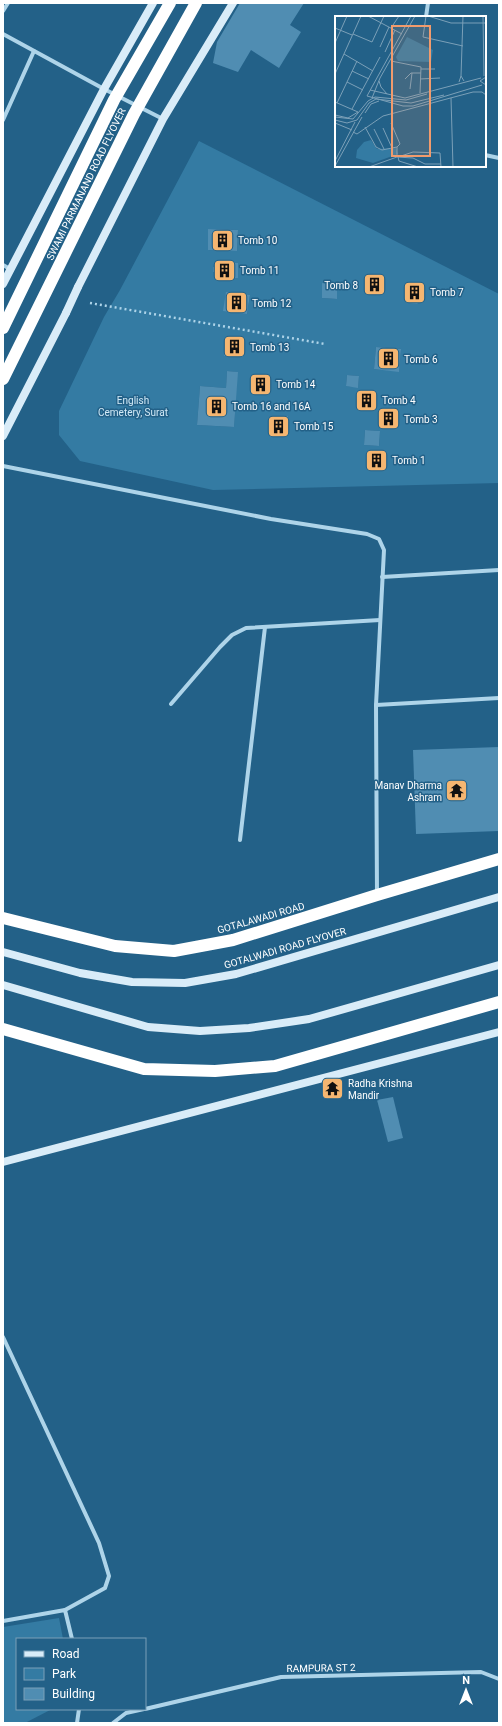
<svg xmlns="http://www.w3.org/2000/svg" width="502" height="1726" font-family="Roboto,sans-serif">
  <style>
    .green { fill: #347ba3; fill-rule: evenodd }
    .building { fill: #508db2 }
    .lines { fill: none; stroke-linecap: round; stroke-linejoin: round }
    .path { stroke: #aed4e9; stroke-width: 2.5; stroke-dasharray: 2 3; stroke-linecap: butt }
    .street { stroke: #aed4e9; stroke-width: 4 }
    .secondary { stroke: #d9ecf8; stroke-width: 8 }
    .highway { stroke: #fff; stroke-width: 12 }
    .secondary-bridge { stroke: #d9ecf8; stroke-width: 8 }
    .highway-bridge { stroke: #fff; stroke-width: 12 }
    .labels { text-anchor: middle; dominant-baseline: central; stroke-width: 3; stroke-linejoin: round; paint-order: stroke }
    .street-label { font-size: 10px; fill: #fff; stroke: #236188 }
    .poi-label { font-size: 10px; fill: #fff; stroke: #236188; text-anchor: start }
    .park-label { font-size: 10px; fill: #d2eaf7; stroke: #236188 }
    .inset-road { fill: none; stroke: #7ba0b8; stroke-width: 1 }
    .view { fill: #f19b6d; fill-opacity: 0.15; stroke: #f19b6d; stroke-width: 2 }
    .inset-edge { fill: none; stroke: #fff; stroke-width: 2 }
  </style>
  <rect width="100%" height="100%" fill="#236188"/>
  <g class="green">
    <path d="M 199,141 L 499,294 L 499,483 L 213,490 L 80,461 L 59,435 L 59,411 L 104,317 L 120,290 ZM 208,229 L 238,230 L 237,251 L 208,250 ZM 223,263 L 238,263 L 237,278 L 223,278 L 223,273 L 213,272 L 213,268 L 223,268 ZM 367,277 L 382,278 L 380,293 L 366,293 ZM 322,283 L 337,284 L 336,299 L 322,298 ZM 226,293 L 250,295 L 247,314 L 224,310 ZM 225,337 L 245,339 L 243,357 L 224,356 ZM 376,347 L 401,349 L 399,371 L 374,369 ZM 227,371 L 237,372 L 234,427 L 197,425 L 200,386 L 226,388 ZM 347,375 L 359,376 L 358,387 L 346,386 ZM 256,376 L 265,376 L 268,379 L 268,391 L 263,394 L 255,393 C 250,387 251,382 256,376 ZM 361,393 L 372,393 L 371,407 L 361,406 ZM 382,412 L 397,412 L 381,427 L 381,426 ZM 288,416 L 289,435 L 270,436 L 269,417 ZM 365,430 L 380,431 L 379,446 L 364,445 ZM 370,452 L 384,453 L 384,468 L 369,467 Z"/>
    <polygon points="59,1618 63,1639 17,1639 17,1709 52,1709 25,1723 3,1723 3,1627"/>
  </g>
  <g class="building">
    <polygon points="240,3 304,3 290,25 301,32 279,68 251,50 238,72 213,63 217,42"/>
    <polygon points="208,229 238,230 237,251 208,250"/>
    <polygon points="223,263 238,263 238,278 223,278 223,273 213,272 213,267 223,268"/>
    <polygon points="367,277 382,278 380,294 366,293"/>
    <polygon points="408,282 419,282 423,288 422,299 417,304 408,303 404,296 405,287"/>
    <polygon points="322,283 337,284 337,299 322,298"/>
    <polygon points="226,292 250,295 247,314 223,311"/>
    <polygon points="225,337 245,339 243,357 224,356"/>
    <polygon points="376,347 401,349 399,372 374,369"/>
    <polygon points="227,371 238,372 234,427 197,425 200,386 226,388"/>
    <polygon points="347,375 359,376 358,388 346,386"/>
    <circle cx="260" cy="385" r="9"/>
    <polygon points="361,393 372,393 372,407 361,406"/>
    <polygon points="382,412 397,412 396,428 381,427"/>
    <polygon points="288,416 289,435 270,437 269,417"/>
    <polygon points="365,430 380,431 379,446 364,445"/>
    <polygon points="370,452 385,453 384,468 369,467"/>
    <polygon points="499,747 499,831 416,834 413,750"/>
    <polygon points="393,1097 403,1138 388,1142 377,1100"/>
  </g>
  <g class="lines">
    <polyline class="path" points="90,303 325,344"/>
    <g class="street">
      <polyline points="3,11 8,3"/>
      <polyline points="426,17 428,3"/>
      <polyline points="3,34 104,89 163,119"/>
      <polyline points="3,120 34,51"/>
      <polyline points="485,155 499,158"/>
      <polyline points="3,265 10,269"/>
      <polyline points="3,466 271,519 367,534 379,539 384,550 376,705 377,894"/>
      <polyline points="382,577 499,570"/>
      <polyline points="171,704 220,647 232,635 246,628 380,620"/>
      <polyline points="376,705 499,698"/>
      <polyline points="240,840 265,627"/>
      <polyline points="3,1337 99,1543 109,1576 105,1588 65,1610"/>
      <polyline points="3,1621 65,1610 72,1639"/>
      <polyline points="145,1709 281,1677 481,1672 499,1679"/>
      <polyline points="77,1723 79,1709"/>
      <polyline points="113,1723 126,1713 144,1709"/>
    </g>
    <g class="secondary">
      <polyline points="3,284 104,89 153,3"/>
      <polyline points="78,287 163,119 233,3"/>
      <polyline points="3,436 66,313"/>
      <polyline points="3,952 80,973 132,982 185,983 236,974 499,897"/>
      <polyline points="3,985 148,1027 200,1031 249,1028 309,1019 499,965"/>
      <polyline points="3,1162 499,1032"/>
    </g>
    <g class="highway">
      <polyline points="3,918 115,946 174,951 233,940 377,895 499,859"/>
      <polyline points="3,1029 144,1069 215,1071 275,1066 499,1002"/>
    </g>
    <polyline class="secondary-bridge" points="66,313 78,287"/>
    <g class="highway-bridge">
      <polyline points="3,328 114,100 170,3"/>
      <polyline points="3,379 134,114 196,3"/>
    </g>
  </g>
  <defs>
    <symbol id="building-square" viewBox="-11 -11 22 22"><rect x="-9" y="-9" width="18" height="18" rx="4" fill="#f5b671" stroke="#236188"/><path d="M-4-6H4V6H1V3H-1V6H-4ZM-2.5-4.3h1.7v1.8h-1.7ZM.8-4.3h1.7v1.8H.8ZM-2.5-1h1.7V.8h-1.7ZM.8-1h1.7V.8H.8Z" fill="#111"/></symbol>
    <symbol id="temple-square" viewBox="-11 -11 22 22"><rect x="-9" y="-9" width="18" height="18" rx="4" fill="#f5b671" stroke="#236188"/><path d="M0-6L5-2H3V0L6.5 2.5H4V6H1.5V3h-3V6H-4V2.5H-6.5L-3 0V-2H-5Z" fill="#111"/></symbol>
  </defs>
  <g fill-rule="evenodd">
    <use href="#building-square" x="210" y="228" width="25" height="25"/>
    <use href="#building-square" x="212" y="258" width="25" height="25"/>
    <use href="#building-square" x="362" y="272" width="25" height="25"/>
    <use href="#building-square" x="402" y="280" width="25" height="25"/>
    <use href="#building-square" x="224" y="290" width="25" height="25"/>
    <use href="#building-square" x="222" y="334" width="25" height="25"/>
    <use href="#building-square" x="376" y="346" width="25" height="25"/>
    <use href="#building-square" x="248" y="372" width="25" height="25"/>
    <use href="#building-square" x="354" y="388" width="25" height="25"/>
    <use href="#building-square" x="204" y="394" width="25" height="25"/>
    <use href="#building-square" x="376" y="406" width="25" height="25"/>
    <use href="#building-square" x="266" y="414" width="25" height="25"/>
    <use href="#building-square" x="364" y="448" width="25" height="25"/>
    <use href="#temple-square" x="444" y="778" width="25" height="25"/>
    <use href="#temple-square" x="320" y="1076" width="25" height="25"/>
  </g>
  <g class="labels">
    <g class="street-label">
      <text transform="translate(86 184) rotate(-64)">SWAMI PARMANAND ROAD FLYOVER</text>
      <text transform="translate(261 918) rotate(-16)">GOTALAWADI ROAD</text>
      <text transform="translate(285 948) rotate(-16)">GOTALWADI ROAD FLYOVER</text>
      <text transform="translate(321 1668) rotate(-1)">RAMPURA ST 2</text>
    </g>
    <g class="poi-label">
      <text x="238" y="240">Tomb 10</text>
      <text x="240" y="270">Tomb 11</text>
      <text x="358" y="285" text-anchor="end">Tomb 8</text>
      <text x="430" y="292">Tomb 7</text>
      <text x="252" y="303">Tomb 12</text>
      <text x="250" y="347">Tomb 13</text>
      <text x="404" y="359">Tomb 6</text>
      <text x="276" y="384">Tomb 14</text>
      <text x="382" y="400">Tomb 4</text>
      <text x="232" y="406">Tomb 16 and 16A</text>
      <text x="404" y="419">Tomb 3</text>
      <text x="294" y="426">Tomb 15</text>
      <text x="392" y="460">Tomb 1</text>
      <text x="442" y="785" text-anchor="end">Manav Dharma<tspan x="442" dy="12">Ashram</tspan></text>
      <text x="348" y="1083">Radha Krishna<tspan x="348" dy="12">Mandir</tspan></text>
    </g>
    <g class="park-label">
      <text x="133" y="400">English<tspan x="133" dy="12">Cemetery, Surat</tspan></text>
    </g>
  </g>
  <g transform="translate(335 16)">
    <rect width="151" height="151" fill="#236188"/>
    <path d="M 72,21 L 98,34 L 96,46 L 63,45 L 61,41 ZM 36,124 L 42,133 L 61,132 L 63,138 L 38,147 L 21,142 L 22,134 L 29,126 Z" fill="#347ba3"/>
    <path class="inset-road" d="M 33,0 L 67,18M 76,0 L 32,80 L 68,90 L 78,90 L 147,69M 91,0 L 88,21 L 128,30M 93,0 L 116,7 L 151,7M 148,0 L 149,60M 0,12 L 17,19M 56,12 L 64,0M 18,18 L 37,26 L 49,0M 0,27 L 12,0M 45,31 L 54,11M 50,36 L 60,14M 9,38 L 38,55M 56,45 L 86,51 L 85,77M 86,53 L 100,53M 17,55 L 34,63M 0,58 L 26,0M 126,60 L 128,0M 151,61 L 145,65 L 151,69M 45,62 L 80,0M 70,63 L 76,57 L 86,57M 85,63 L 105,62M 44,65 L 46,71 L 52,78M 12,66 L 28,74M 124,66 L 126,60 L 129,65M 75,73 L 77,57M 35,74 L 70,82 L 146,62M 37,82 L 45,62M 116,82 L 118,151M 0,86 L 23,96M 2,87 L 22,45M 17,93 L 45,41M 30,97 L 36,88 L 44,85M 0,99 L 13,102 L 23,96M 0,101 L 18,103 L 33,85 L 40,81 L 71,84 L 92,78M 0,104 L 12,107 L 22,104 L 34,87 L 41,83 L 76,87 L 109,79M 0,107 L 17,114M 56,107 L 65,128 L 62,131M 30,111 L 41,131 L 47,134 L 62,131 L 62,141M 48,112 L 57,132M 39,113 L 49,133M 18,116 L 22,118 L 48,100 L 138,76 L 147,76 L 151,79M 0,145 L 20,106M 0,150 L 27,101M 34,151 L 62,141 L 78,142 L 90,148 L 106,148M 83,151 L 64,145 L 63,141 L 78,136 L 105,137 L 106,151"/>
    <path class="view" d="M 57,10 L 95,10 L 95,140 L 57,140 Z"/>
    <rect width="151" height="151" class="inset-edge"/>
  </g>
  <rect width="502" height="1726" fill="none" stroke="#ffffff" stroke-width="8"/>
  <rect x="16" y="1638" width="130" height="72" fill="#236188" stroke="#7ba0b8"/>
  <rect x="24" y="1651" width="20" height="6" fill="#d9ecf8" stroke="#7ba0b8"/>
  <text x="52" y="1658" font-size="12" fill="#ffffff">Road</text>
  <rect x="24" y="1668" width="20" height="12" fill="#347ba3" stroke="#7ba0b8"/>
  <text x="52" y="1678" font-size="12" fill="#ffffff">Park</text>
  <rect x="24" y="1688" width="20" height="12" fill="#508db2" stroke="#7ba0b8"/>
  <text x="52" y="1698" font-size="12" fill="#ffffff">Building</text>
  <g transform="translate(466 1690)" stroke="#236188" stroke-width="3" paint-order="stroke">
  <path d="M0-3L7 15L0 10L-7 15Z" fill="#ffffff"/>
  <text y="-6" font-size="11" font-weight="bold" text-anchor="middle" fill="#ffffff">N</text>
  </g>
</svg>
